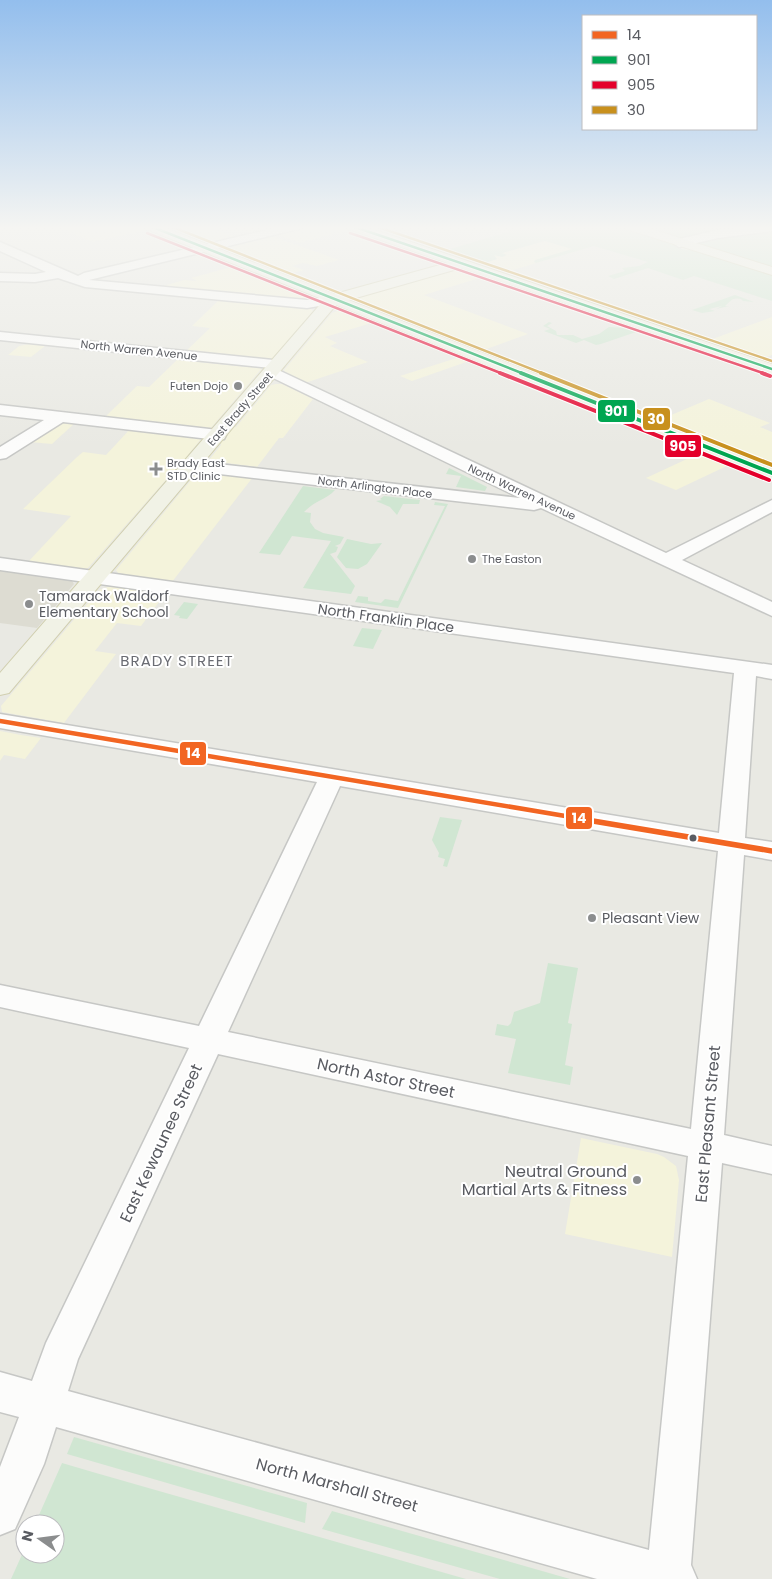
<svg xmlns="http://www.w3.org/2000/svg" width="772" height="1579" font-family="Poppins,sans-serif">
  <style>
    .commercial { fill: #f4f3db }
    .education { fill: #dddcd2 }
    .green { fill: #d0e6d2 }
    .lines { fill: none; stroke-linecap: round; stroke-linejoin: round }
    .minor-casing { stroke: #c6c7c5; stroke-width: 3 }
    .major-casing { stroke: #d1cfb0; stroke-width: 2 }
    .minor { fill: #fcfcfb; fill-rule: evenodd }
    .major { fill: #f1f2e6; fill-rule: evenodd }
    .bus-1-far1-casing { stroke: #fff; stroke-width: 8 }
    .bus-1-casing { stroke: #fff; stroke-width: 9 }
    .bus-2-far1-casing { stroke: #fff; stroke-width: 4.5 }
    .bus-2-casing { stroke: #fff; stroke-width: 6 }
    .bus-3-far1-casing { stroke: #fff; stroke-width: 4.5 }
    .bus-3-casing { stroke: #fff; stroke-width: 6 }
    .bus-4-far1-casing { stroke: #fff; stroke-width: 4.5 }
    .bus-4-casing { stroke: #fff; stroke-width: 6 }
    .bus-1-far1 { stroke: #f26522; stroke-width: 4.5 }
    .bus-1 { stroke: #f26522; stroke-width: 5.5 }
    .bus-2-far1 { stroke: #00a651; stroke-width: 2.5 }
    .bus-2 { stroke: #00a651; stroke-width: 4 }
    .bus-3-far1 { stroke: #e4002b; stroke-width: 2.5 }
    .bus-3 { stroke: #e4002b; stroke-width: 4 }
    .bus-4-far1 { stroke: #c8901d; stroke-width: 2.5 }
    .bus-4 { stroke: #c8901d; stroke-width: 4 }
    .poi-dot { fill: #8b8d8e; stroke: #fff; stroke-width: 2 }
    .bus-dot { fill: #595b61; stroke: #fff; stroke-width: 2 }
    .labels { text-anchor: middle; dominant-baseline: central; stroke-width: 4; stroke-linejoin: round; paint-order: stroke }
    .far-street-label { font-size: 11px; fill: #595b61; stroke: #fff }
    .far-poi-label { font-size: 11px; fill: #595b61; stroke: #fff; text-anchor: start }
    .poi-label { font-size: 14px; fill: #595b61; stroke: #fff; text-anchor: start }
    .street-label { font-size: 14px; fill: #595b61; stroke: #fff }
    .neighbourhood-label { font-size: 15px; letter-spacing: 1px; fill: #6a6c73; stroke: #fff }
    .near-street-label { font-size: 16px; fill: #595b61; stroke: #fff }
    .near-poi-label { font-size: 16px; fill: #595b61; stroke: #fff; text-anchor: end }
    .line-badge { stroke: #fff; stroke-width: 2 }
    .badge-label { font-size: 14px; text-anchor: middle; font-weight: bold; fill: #fff }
  </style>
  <rect width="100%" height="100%" fill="#e9e9e3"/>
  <g class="commercial">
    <polygon points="57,226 136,226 146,230 93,242"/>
    <polygon points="161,226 205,226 236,237 207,244"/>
    <polygon points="310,226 342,226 352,229 299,243 276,234"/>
    <polygon points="564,235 590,247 506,272 479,264 497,259 493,256"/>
    <polygon points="269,236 272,236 339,260 317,266 303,263 292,266 304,270 285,275 220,248"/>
    <polygon points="235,266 310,296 311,297 304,300 160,287 184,280 197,281 191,278"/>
    <polygon points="455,269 466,269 486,276 424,295 528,334 481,351 353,299"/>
    <polygon points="220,299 308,307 313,311 271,360 184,353 210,328 192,326"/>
    <polygon points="340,310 350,311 378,321 325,337 337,343 330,346 368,362 305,383 285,373 284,370 332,313"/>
    <polygon points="772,317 772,355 761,359 707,341"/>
    <polygon points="29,344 45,346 31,357 8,355 19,346"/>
    <polygon points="463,356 472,360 412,381 400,376"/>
    <polygon points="177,360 247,367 254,365 263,367 210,429 105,417 137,386 149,387"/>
    <polygon points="276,384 282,384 313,399 283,438 279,438 257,467 227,463 221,466 208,463 209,460 221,445 220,440 230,428 236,427 271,385"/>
    <polygon points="709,399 770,423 760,427 772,432 772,467 657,421"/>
    <polygon points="67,422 75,423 52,444 30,442 61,423"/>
    <polygon points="130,429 201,439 188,455 191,457 189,460 183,461 177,467 180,469 178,472 172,473 88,568 82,570 27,563 71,516 23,509 77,457 83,452 106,455"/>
    <polygon points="702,452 731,464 676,490 646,478"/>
    <polygon points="207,472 253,477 172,582 118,573 116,570 196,474"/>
    <polygon points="111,586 165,594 141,626 117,623 95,651 116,654 64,723 2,712 1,706 99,590"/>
    <polygon points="0,731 21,735 41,738 25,759 4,755 0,761"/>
    <polygon points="581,1138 657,1154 664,1157 676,1166 679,1180 672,1257 565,1234"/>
  </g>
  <polygon class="education" points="0,570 66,579 72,581 74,584 37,628 0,623"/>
  <g class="green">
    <polygon points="521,226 772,226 772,271 687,247 673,244 682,249 668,246 686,250 692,249 772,273 772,301 694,276 683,280 648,268 614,279 608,276 625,271 622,268 639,266 648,262 594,246 536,263 534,262 535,260 572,249 545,241 502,253 507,255 502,257 494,255 497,259 485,263 447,250 524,227"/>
    <path d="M 735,295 L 754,302 L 743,301 L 741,299 C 732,297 731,301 725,306 L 729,306 L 716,309 L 722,306 L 709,309 L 715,311 L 702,313 L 692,310 Z"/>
    <polygon points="549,322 552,323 547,326 556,331 557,335 573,335 582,339 599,334 609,327 628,328 639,331 601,344 596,345 584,340 576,343 544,331 550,329 543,326"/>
    <polygon points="449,468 487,487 485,491 456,487 461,476 446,474"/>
    <path d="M 303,486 L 335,490 C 326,500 314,501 304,512 L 311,513 L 310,522 L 315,529 L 323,533 L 344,537 L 340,544 L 335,546 L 338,547 L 336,552 L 330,554 L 355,586 L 351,594 L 303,588 L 331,541 L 292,536 L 280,555 L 259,553 Z"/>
    <polygon points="384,496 420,500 419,504 403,504 397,515 390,507 376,501 382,500 380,499"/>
    <polygon points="435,502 448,504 398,608 355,602 358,596 368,597 368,601 381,603 385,599 398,601 445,506 434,505"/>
    <polygon points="347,539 371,544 382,543 367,564 358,569 346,568 337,557"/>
    <polygon points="184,602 198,604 187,619 179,618 180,616 174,615"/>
    <polygon points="362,628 382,630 373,649 353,646"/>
    <polygon points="440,817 462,820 447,867 443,866 445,859 438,857 439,853 432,840"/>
    <polygon points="548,963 578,968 568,1023 572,1024 565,1065 573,1067 570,1085 508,1073 516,1039 495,1035 497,1024 508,1026 511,1023 514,1012 540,1003"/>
    <polygon points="74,1437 307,1503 305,1523 67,1454"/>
    <polygon points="62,1463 96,1473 466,1579 11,1579 25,1548 25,1554 55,1554 55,1524 35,1524"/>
    <polygon points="332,1511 570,1579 500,1579 322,1529"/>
  </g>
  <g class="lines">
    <defs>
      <g id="minor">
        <polygon points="284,226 304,226 302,228 89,280 307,300 332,296 337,297 339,300 337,303 307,308 85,287 58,278 35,282 0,281 0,273 35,274 46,272 0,251 0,242 78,276 84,273"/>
        <polygon points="760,226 772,226 772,231 718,238 679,247 673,243 675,240 718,230"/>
        <polygon points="0,332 283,361 285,364 283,367 274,368 666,553 772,500 772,512 682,560 772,602 772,616 541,508 534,510 185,470 182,466 185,462 191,461 520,498 267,375 264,372 271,368 0,340"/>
        <polygon points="0,405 218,430 224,431 226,435 224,439 218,440 63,422 6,458 0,459 0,447 44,420 0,415"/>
        <path d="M 0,558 L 772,665 L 772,679 L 756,676 L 745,838 L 772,842 L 772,860 L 744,855 L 724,1135 L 772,1146 L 772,1174 L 722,1163 L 691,1565 L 697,1579 L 597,1579 L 56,1427 L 44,1464 L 15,1529 L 0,1535 L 0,1467 L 19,1417 L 0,1412 L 0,1372 L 32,1381 L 46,1343 L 189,1048 L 0,1007 L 0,985 L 199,1026 L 317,782 L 0,728 L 0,714 L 719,833 L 734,673 L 0,570 ZM 340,786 L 718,851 L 691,1129 L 228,1032 ZM 218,1054 L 688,1156 L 649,1550 L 68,1391 L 78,1359 Z"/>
      </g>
      <g id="major">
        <polygon points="144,226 161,226 335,294 447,263 348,229 346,226 364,226 772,364 772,374 461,268 349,300 772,466 772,479 336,305 9,693 0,695 0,673 324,300 146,229"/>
        <polygon points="624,226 642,226 772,267 772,275 626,229"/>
      </g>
    </defs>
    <use href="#minor" class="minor-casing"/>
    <use href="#major" class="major-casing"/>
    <use href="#minor" class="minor"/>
    <use href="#major" class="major"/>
    <defs>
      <polyline id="bus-1-far1" points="0,721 589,820"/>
      <polyline id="bus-1" points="581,819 772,851"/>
      <g id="bus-2-far1">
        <polyline points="150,226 524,374"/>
        <polyline points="352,226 772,369"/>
      </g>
      <polyline id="bus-2" points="521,373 772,473"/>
      <g id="bus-3-far1">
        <polyline points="147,233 503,374"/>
        <polyline points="350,233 766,374"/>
      </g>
      <g id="bus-3">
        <polyline points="500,373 769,480"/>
        <polyline points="762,373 770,376"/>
      </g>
      <g id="bus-4-far1">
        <polyline points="170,226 544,374"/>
        <polyline points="375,226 772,361"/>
      </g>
      <polyline id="bus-4" points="541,373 772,465"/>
    </defs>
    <use href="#bus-1-far1" class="bus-1-far1-casing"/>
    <use href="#bus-1" class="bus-1-casing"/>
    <use href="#bus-2-far1" class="bus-2-far1-casing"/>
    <use href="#bus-2" class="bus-2-casing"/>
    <use href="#bus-3-far1" class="bus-3-far1-casing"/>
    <use href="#bus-3" class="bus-3-casing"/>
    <use href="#bus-4-far1" class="bus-4-far1-casing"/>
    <use href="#bus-4" class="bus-4-casing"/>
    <use href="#bus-1-far1" class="bus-1-far1"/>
    <use href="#bus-1" class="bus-1"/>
    <use href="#bus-2-far1" class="bus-2-far1"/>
    <use href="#bus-2" class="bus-2"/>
    <use href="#bus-3-far1" class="bus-3-far1"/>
    <use href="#bus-3" class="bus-3"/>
    <use href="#bus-4-far1" class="bus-4-far1"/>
    <use href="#bus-4" class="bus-4"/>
  </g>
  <linearGradient id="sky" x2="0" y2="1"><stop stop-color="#93beed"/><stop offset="0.51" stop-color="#f5f5f2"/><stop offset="1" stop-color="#f5f5f2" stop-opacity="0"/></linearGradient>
  <rect width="772" height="447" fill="url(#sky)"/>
  <g class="poi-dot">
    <circle cx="238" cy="386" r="5"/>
    <path d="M153.5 461.5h5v5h5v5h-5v5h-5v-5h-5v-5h5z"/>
    <circle cx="472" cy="559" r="5"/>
    <circle cx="29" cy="604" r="5"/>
    <circle cx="592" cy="918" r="5"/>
    <circle cx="637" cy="1180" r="5"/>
  </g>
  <circle class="bus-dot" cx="693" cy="838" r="4.5"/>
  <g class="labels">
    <g class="far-street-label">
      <text transform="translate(139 350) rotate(6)">North Warren Avenue</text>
      <text transform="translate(240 409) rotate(-49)">East Brady Street</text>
      <text transform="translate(375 487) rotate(7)">North Arlington Place</text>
      <text transform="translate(522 492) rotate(25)">North Warren Avenue</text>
    </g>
    <g class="far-poi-label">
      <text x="228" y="386" text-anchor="end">Futen Dojo</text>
      <text x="167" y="463">Brady East<tspan x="167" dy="13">STD Clinic</tspan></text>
      <text x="482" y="559">The Easton</text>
    </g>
    <g class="poi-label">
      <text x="39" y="596">Tamarack Waldorf<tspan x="39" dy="16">Elementary School</tspan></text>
      <text x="602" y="918">Pleasant View</text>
    </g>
    <g class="street-label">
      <text transform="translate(386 618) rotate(8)">North Franklin Place</text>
    </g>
    <g class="neighbourhood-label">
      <text x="177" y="660">BRADY STREET</text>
    </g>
    <g class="near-street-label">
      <text transform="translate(386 1078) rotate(12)">North Astor Street</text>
      <text transform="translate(708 1124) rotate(-85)">East Pleasant Street</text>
      <text transform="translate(161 1143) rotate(-65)">East Kewaunee Street</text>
      <text transform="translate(337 1485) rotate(15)">North Marshall Street</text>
    </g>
    <g class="near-poi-label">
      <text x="627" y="1171">Neutral Ground<tspan x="627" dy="18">Martial Arts &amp; Fitness</tspan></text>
    </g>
  </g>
  <g class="line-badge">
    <rect x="597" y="399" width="39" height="24" rx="5" fill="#00a651"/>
    <rect x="642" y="407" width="29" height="24" rx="5" fill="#c8901d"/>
    <rect x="664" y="434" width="38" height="24" rx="5" fill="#e4002b"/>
    <rect x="179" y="741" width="28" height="25" rx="5" fill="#f26522"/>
    <rect x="565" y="806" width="28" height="24" rx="5" fill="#f26522"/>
  </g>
  <g class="badge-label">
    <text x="616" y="416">901</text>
    <text x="656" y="424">30</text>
    <text x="683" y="451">905</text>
    <text x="193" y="758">14</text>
    <text x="579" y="823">14</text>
  </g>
  <rect x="582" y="15" width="175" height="115" fill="#ffffff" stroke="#bdbdc0"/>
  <rect x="592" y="31" width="25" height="8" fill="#f26522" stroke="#bdbdc0"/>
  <text x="627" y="40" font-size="15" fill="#595b61">14</text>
  <rect x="592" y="56" width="25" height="8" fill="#00a651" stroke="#bdbdc0"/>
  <text x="627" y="65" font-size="15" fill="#595b61">901</text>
  <rect x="592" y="81" width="25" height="8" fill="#e4002b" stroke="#bdbdc0"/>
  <text x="627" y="90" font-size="15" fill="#595b61">905</text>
  <rect x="592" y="106" width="25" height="8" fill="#c8901d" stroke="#bdbdc0"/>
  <text x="627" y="115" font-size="15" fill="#595b61">30</text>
  <g transform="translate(40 1539) rotate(284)"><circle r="24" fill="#ffffff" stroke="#bdbdc0"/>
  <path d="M0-4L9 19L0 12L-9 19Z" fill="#8b8d8e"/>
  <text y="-8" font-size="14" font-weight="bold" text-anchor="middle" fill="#595b61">N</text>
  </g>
</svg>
